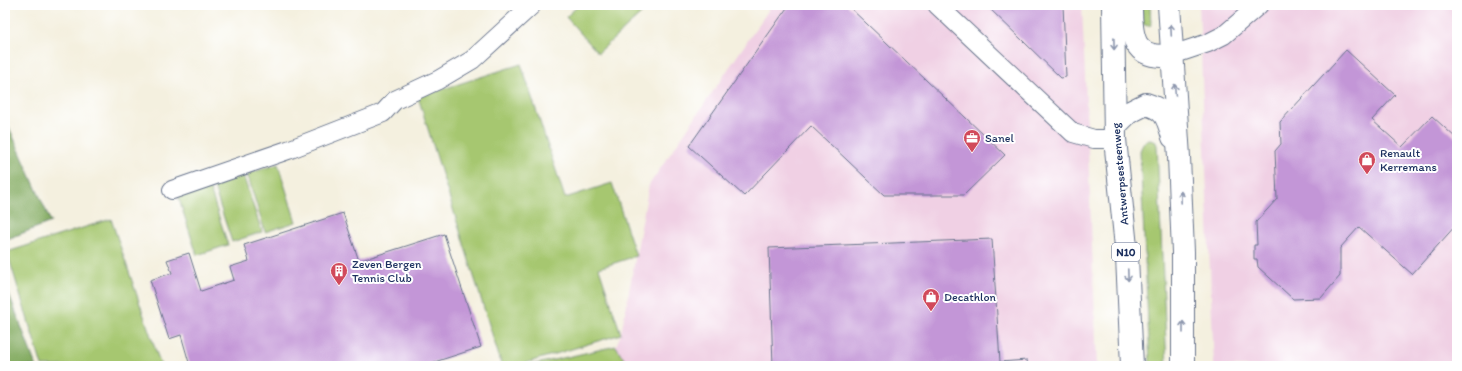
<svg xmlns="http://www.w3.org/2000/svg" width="1462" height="371" font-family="Itim,sans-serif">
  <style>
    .built { fill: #f0d0e4 }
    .green { fill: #a6c76f; stroke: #607b66 }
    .forest { fill: #84ac62; stroke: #506e60 }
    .building { fill: #c396d7 }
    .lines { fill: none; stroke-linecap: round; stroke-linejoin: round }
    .minor-casing { stroke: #67738b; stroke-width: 20 }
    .primary-casing { stroke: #67738b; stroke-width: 24 }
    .minor { stroke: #fff; stroke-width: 18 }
    .primary { stroke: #fff; stroke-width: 22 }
    .oneway { stroke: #8d97ae }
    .labels { text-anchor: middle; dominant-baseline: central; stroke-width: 4; stroke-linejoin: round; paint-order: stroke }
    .shield { fill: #fff; stroke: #5f6d8e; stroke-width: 1 }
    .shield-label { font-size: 11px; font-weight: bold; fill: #1b2f5e }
    .poi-label { font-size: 12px; fill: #1b2f5e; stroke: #fff; text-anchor: start }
    .street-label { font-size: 12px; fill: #1b2f5e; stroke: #fff }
  </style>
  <rect width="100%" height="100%" fill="#fff"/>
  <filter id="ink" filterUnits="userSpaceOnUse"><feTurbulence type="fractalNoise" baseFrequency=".025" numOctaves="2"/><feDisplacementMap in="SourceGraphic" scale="8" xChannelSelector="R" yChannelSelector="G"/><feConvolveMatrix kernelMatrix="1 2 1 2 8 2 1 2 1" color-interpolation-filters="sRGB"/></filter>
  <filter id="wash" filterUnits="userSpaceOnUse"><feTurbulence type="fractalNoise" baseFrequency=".012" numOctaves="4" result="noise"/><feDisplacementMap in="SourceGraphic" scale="16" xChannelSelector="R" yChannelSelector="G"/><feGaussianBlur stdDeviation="0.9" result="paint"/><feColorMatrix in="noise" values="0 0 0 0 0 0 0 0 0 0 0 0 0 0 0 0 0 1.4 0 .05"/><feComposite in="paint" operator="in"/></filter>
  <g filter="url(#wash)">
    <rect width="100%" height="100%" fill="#f4f0df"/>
    <g class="built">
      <polygon points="772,5 1082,5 1097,366 628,366 616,346 621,334 649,185"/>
      <polygon points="1199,5 1457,5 1457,366 1214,366"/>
    </g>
    <g class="green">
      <polygon points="579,5 651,5 598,53 566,17"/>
      <polygon points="1141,5 1150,5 1151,25 1148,26 1142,24"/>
      <polygon points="521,64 565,198 612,183 636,256 599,268 621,334 516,366 502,366 418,97"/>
      <polygon points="1149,140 1155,141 1157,145 1167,366 1150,366 1140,151 1143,143"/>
      <polygon points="278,164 296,222 265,232 247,174"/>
      <polygon points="243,175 262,232 232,242 213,185"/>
      <polygon points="209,186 228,245 197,255 178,196"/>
      <polygon points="111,219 161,366 42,366 7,252"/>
      <polygon points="616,346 628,366 527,366"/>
    </g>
    <g class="forest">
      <polygon points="5,118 51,222 5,240"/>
      <polygon points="5,283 36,366 5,366"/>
    </g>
    <g id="blocks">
      <g class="building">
        <polygon points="789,5 847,5 1005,155 964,195 884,195 811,126 744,196 689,146"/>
        <polygon points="986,5 1063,5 1066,77 1061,78"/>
        <polygon points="1346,50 1395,95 1372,120 1402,147 1432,116 1457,139 1457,224 1412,274 1359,227 1340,248 1340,276 1321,298 1293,299 1258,267 1257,259 1254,259 1254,245 1257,245 1256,222 1277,199 1275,151 1281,144 1280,122"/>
        <polygon points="343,213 359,261 444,234 481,347 422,366 190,366 181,335 169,339 150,280 172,273 167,260 189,253 201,291 234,280 230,267 249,261 244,245"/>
        <polygon points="992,239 1000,362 1027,360 1028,366 773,366 769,248"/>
      </g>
    </g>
  </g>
  <g filter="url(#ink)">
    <use href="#blocks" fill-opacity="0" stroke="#67738b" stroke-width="1"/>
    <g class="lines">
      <defs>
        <g id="minor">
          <polyline points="937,5 1073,133 1094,139 1115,139"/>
          <polyline points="1172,55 1208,43 1224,35 1259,5"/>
          <polyline points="172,190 288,150 383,113 395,100 438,80 472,60 532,5"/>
        </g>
        <g id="primary">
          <polyline points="1113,5 1115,139 1127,257 1132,366"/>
          <path d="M 1131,5 C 1131,36 1133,61 1172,55"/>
          <polyline points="1169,5 1179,157 1183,252 1183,366"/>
          <path d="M 1115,126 L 1128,113 L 1146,104 C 1166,110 1167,117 1173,137"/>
        </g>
      </defs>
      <use href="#minor" class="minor-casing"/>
      <use href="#primary" class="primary-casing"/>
      <use href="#minor" class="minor"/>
      <use href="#primary" class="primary"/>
    </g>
    <defs><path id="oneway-shaft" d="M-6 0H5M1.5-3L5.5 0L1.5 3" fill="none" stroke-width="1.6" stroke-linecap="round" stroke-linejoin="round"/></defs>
    <g class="oneway">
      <use href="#oneway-shaft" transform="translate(1171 30) rotate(-93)"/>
      <use href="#oneway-shaft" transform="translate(1114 44) rotate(89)"/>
      <use href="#oneway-shaft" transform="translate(1175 90) rotate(-94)"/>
      <use href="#oneway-shaft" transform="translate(1181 197) rotate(-92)"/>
      <use href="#oneway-shaft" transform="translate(1128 275) rotate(88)"/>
      <use href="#oneway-shaft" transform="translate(1183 327) rotate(-90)"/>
    </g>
  </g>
  <defs>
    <symbol id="office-pin" viewBox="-11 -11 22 30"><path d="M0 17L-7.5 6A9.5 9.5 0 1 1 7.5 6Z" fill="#d1495b" stroke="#fff"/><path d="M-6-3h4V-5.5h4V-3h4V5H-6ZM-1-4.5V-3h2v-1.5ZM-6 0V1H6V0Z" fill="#fff"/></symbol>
    <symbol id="shop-pin" viewBox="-11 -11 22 30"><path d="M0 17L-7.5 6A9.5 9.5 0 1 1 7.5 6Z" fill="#d1495b" stroke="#fff"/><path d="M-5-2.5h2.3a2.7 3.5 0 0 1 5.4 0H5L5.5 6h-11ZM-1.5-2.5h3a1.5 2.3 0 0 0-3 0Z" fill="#fff"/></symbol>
    <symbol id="building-pin" viewBox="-11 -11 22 30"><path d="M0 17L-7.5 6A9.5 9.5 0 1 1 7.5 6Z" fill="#d1495b" stroke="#fff"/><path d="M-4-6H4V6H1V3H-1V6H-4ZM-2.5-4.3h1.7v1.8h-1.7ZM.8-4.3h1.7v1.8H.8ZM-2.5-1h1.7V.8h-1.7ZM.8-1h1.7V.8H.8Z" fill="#fff"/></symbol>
  </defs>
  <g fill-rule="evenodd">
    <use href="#office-pin" x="962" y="128" width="20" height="27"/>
    <use href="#shop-pin" x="1357" y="150" width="20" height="27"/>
    <use href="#building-pin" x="329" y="261" width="20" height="27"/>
    <use href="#shop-pin" x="921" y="287" width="20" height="27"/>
  </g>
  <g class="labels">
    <rect class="shield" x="1112" y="243" width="28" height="18" rx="3"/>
    <g class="shield-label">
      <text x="1126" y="252">N10</text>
    </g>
    <g class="poi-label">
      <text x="985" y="138">Sanel</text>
      <text x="1380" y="153">Renault<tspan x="1380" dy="14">Kerremans</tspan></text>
      <text x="352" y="264">Zeven Bergen<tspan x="352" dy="14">Tennis Club</tspan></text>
      <text x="944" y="297">Decathlon</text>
    </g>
    <g class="street-label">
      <text transform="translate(1120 174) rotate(-95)">Antwerpsesteenweg</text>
    </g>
  </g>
  <rect width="1462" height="371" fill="none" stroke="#fff" stroke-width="20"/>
</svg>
